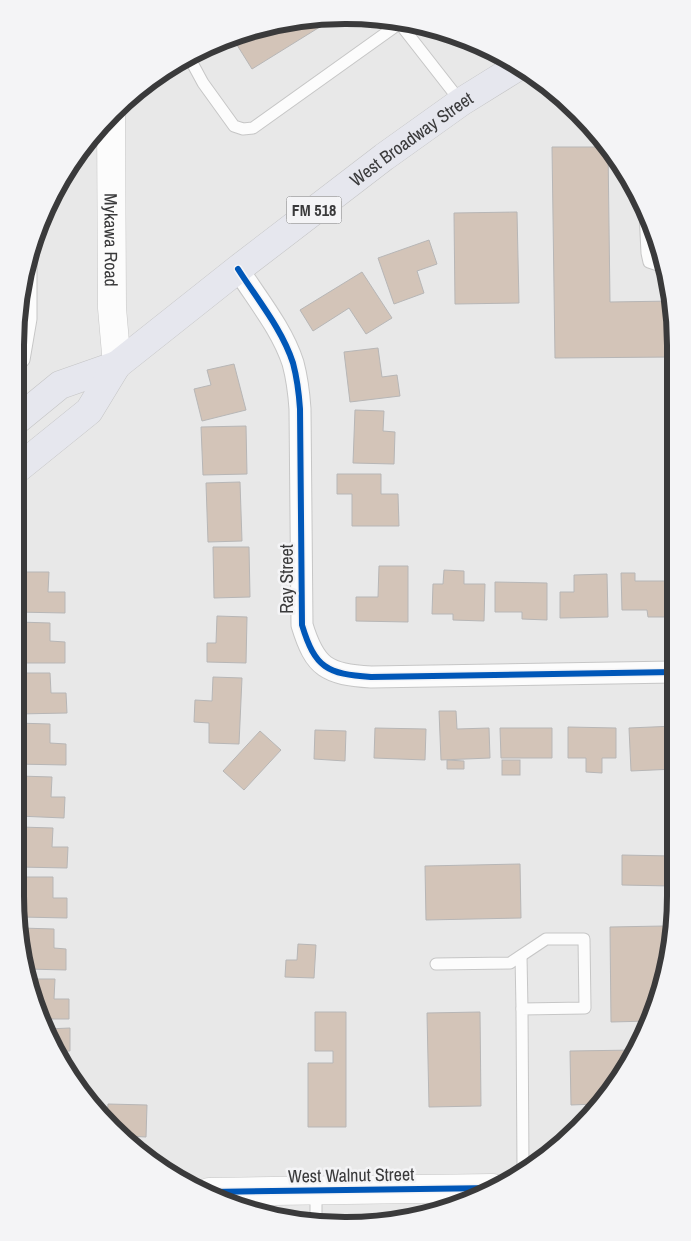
<svg xmlns="http://www.w3.org/2000/svg" width="691" height="1241" font-family="'Archivo Narrow',sans-serif">
  <style>
    .building { fill: #d3c4b8; stroke: #b7b6b6 }
    .lines { fill: none; stroke-linecap: round; stroke-linejoin: round }
    .service-casing { stroke: #c6c6c6; stroke-width: 13 }
    .minor-casing { stroke: #c6c6c6; stroke-width: 23 }
    .tertiary-casing { stroke: #c6c6c6; stroke-width: 29 }
    .secondary-casing { stroke: #c6c6c6; stroke-width: 29 }
    .primary-casing { stroke: #c4c4c5; stroke-width: 29 }
    .service { stroke: #fcfcfc; stroke-width: 11 }
    .minor { stroke: #fcfcfc; stroke-width: 21 }
    .tertiary { stroke: #fcfcfc; stroke-width: 28 }
    .secondary { stroke: #fcfcfc; stroke-width: 28 }
    .primary { stroke: #e6e7ee; stroke-width: 28 }
    .cycleway-casing { stroke: #f4f4f6; stroke-width: 9 }
    .cycleway { stroke: #0057b8; stroke-width: 6 }
    .labels { text-anchor: middle; dominant-baseline: central; stroke-width: 5; stroke-linejoin: round; paint-order: stroke }
    .shield { fill: #f4f4f6; stroke: #727273; stroke-width: 1 }
    .shield-label { font-size: 16px; font-weight: bold; fill: #3a3a3b }
    .street-label { font-size: 18px; fill: #3a3a3b; stroke: #f4f4f6 }
    .rim { fill: none; stroke: #3a3a3b; stroke-width: 6 }
  </style>
  <rect width="100%" height="100%" fill="#e8e8e8"/>
  <g class="building">
    <polygon points="318,17 323,25 252,69 232,37 260,26"/>
    <polygon points="552,147 608,147 610,302 673,301 673,357 555,358"/>
    <polygon points="517,212 519,303 455,304 454,213"/>
    <polygon points="429,240 437,264 417,271 424,293 394,304 378,258"/>
    <polygon points="362,272 392,318 366,334 349,308 313,331 300,310"/>
    <polygon points="22,291 26,291 26,312 18,312"/>
    <polygon points="378,348 382,377 397,375 400,396 350,402 344,352"/>
    <polygon points="234,364 246,410 202,421 194,389 211,385 207,370"/>
    <polygon points="355,410 384,411 383,431 395,432 394,464 353,463"/>
    <polygon points="246,426 247,474 203,475 201,427"/>
    <polygon points="337,474 381,474 381,494 398,494 399,526 352,526 352,494 337,494"/>
    <polygon points="240,482 242,541 208,542 206,483"/>
    <polygon points="213,547 249,547 250,597 214,598"/>
    <polygon points="379,566 408,566 408,622 356,621 356,597 378,597"/>
    <polygon points="444,570 464,571 464,584 485,584 484,621 453,620 453,614 432,614 433,584 443,584"/>
    <polygon points="17,572 49,572 48,592 65,592 65,613 16,612"/>
    <polygon points="621,573 635,573 635,581 673,581 673,617 648,617 647,610 622,610"/>
    <polygon points="607,574 608,617 560,618 560,592 574,592 574,575"/>
    <polygon points="495,582 547,583 547,620 522,619 522,612 495,612"/>
    <polygon points="217,616 247,617 246,663 207,662 207,643 216,643"/>
    <polygon points="18,622 50,623 50,641 65,642 65,663 17,663"/>
    <polygon points="17,673 50,673 51,693 66,693 67,713 18,714"/>
    <polygon points="213,677 242,678 239,744 209,743 209,723 194,722 195,700 212,701"/>
    <polygon points="439,711 456,711 457,729 489,728 490,758 441,760"/>
    <polygon points="15,723 50,724 50,743 66,744 66,765 15,764"/>
    <polygon points="675,726 675,769 631,771 629,728"/>
    <polygon points="568,727 616,728 616,758 602,758 602,773 586,772 586,758 568,758"/>
    <polygon points="375,728 426,729 425,760 374,758"/>
    <polygon points="500,728 552,728 552,758 501,758"/>
    <polygon points="315,730 346,731 345,761 314,759"/>
    <polygon points="260,731 281,750 244,790 223,771"/>
    <polygon points="447,760 464,761 464,769 447,769"/>
    <rect x="502" y="760" width="18" height="15"/>
    <polygon points="19,776 52,777 51,797 65,797 64,818 18,816"/>
    <polygon points="20,827 53,828 52,847 68,847 67,868 19,867"/>
    <polygon points="622,855 672,856 671,886 622,885"/>
    <polygon points="520,864 521,918 426,920 425,866"/>
    <polygon points="21,877 53,877 53,898 67,898 67,918 21,917"/>
    <polygon points="664,926 665,969 659,1001 650,1021 611,1022 610,927"/>
    <polygon points="21,928 54,929 54,948 66,949 66,970 27,969"/>
    <polygon points="298,944 316,945 314,978 285,977 286,960 297,960"/>
    <polygon points="29,979 55,979 54,999 69,999 69,1019 42,1019 32,1001"/>
    <polygon points="315,1012 346,1012 346,1127 308,1127 308,1063 333,1063 333,1051 315,1051"/>
    <polygon points="480,1012 481,1106 429,1107 427,1013"/>
    <polygon points="70,1028 70,1051 59,1051 47,1029"/>
    <polygon points="637,1050 632,1061 596,1104 571,1105 570,1051"/>
    <polygon points="108,1104 147,1105 146,1137 126,1136 107,1119"/>
  </g>
  <g class="lines">
    <defs>
      <g id="service">
        <polyline points="397,20 461,102"/>
        <polyline points="190,55 190,59 203,83 234,126 243,129 253,128 400,23"/>
        <polyline points="645,212 647,253 649,262 658,265 664,265"/>
        <polyline points="16,369 24,360 31,319 31,246"/>
        <polyline points="521,956 522,1009"/>
        <polyline points="436,964 510,963 546,939 584,939 585,1008 522,1009 523,1169"/>
        <polyline points="437,1189 437,1209"/>
        <polyline points="316,1191 316,1220"/>
      </g>
      <path id="minor" d="M 238,269 C 257,299 282,329 293,363 C 297,378 299,394 300,409 L 302,625 C 315,668 327,674 371,677 L 674,672"/>
      <polyline id="tertiary" points="209,1192 493,1188"/>
      <g id="secondary">
        <path id="s1" d="M 111,114 L 112,308 L 117,365"/>
      </g>
      <g id="primary">
        <polyline points="16,421 60,385 117,365"/>
        <path id="s2" d="M 16,470 L 89,411 L 117,365 L 238,269 L 384,157 L 461,102 L 519,66"/>
      </g>
    </defs>
    <use href="#service" class="service-casing"/>
    <use href="#minor" class="minor-casing"/>
    <use href="#tertiary" class="tertiary-casing"/>
    <use href="#secondary" class="secondary-casing"/>
    <use href="#primary" class="primary-casing"/>
    <use href="#service" class="service"/>
    <use href="#minor" class="minor"/>
    <use href="#tertiary" class="tertiary"/>
    <use href="#secondary" class="secondary"/>
    <use href="#primary" class="primary"/>
    <defs>
      <g id="cycleway">
        <path d="M 238,269 C 257,299 282,329 293,363 C 297,378 299,394 300,409 L 302,625 C 315,668 327,674 371,677 L 674,672"/>
        <polyline points="209,1192 493,1188"/>
      </g>
    </defs>
    <use href="#cycleway" class="cycleway-casing"/>
    <use href="#cycleway" class="cycleway"/>
  </g>
  <g class="labels">
    <rect class="shield" x="286.5" y="196.5" width="55" height="27" rx="4"/>
    <g class="shield-label">
      <text x="314" y="210">FM 518</text>
    </g>
    <g class="street-label">
      <text stroke="none"><textPath href="#s2" startOffset="519">West Broadway Street</textPath></text>
      <text stroke="none"><textPath href="#s1" startOffset="126">Mykawa Road</textPath></text>
      <text transform="translate(286 579) rotate(-90)">Ray Street</text>
      <text transform="translate(351 1175) rotate(-1)">West Walnut Street</text>
    </g>
  </g>
  <path d="M0 0H691V1241H0ZM345 24H346A321 321 0 0 1 667 345V896A321 321 0 0 1 346 1217H345A321 321 0 0 1 24 896V345A321 321 0 0 1 345 24Z" fill="#f4f4f6" fill-rule="evenodd"/>
  <path class="rim" d="M345 24H346A321 321 0 0 1 667 345V896A321 321 0 0 1 346 1217H345A321 321 0 0 1 24 896V345A321 321 0 0 1 345 24Z"/>
</svg>
